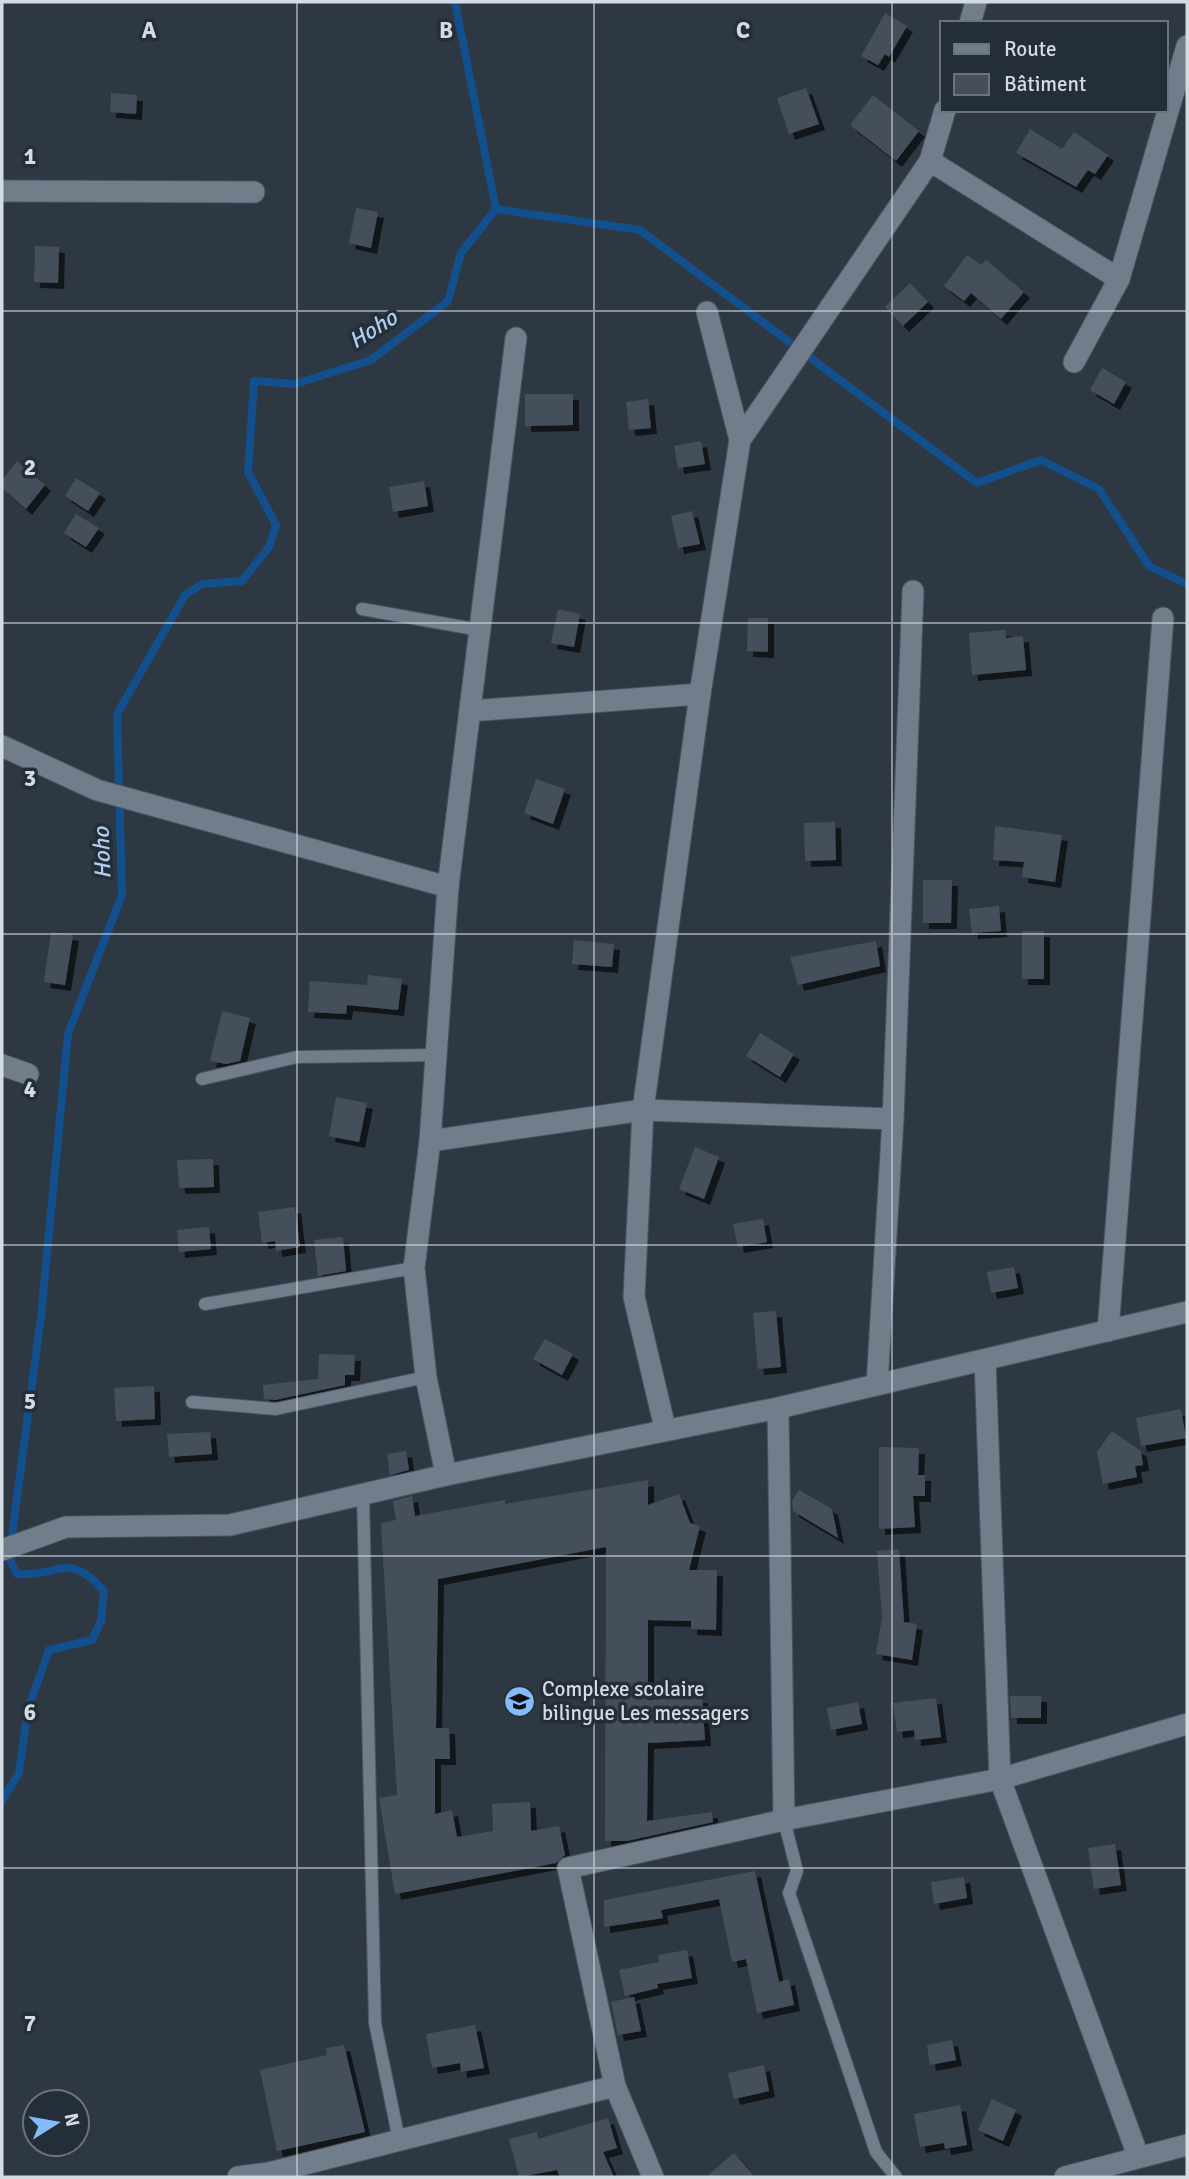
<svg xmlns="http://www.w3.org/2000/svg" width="1189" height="2179" font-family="Signika,sans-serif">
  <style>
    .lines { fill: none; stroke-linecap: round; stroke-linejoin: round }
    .stream { stroke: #134f8c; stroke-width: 8 }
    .building { fill: #454f5b; filter: url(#shadow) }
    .lane-casing { stroke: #4b545e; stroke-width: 14 }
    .street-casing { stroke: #4b545e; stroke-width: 23 }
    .lane { stroke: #717d8a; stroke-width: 12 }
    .street { stroke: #717d8a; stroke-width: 21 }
    .grid { fill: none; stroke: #d5dbe2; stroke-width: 2; stroke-opacity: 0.55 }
    .labels { text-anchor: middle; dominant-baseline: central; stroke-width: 7; stroke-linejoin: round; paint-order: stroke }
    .poi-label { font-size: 21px; fill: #d5dbe2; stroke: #242e39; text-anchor: start }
    .water-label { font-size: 23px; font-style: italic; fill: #b0cdf0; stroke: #242e39 }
    .grid-label { font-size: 23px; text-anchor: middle; font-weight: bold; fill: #d5dbe2; stroke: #242e39; stroke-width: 7; stroke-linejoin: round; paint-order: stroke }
  </style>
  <defs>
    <filter id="shadow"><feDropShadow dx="6" dy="6" stdDeviation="0" flood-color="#0009"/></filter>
  </defs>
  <rect width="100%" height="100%" fill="#2e3843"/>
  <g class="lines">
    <g class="stream">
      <polyline points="496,209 640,230 977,483 1041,460 1099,489 1149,566 1187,584"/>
      <path d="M 2,1801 L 19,1773 L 28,1709 L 49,1650 L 92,1640 L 101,1621 L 104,1591 C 68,1550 59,1577 17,1574 L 9,1558 L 41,1317 L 68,1034 L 122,895 L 117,714 L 185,595 L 202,584 L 242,581 L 269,547 L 276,525 L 248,472 L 254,381 L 295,384 L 371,360 L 448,301 L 461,253 L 496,209 L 455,2"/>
    </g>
  </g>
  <g class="building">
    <polygon points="885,13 907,26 889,57 885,54 878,65 861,56"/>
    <polygon points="806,88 819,124 789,134 777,98"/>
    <polygon points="111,93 137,95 136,114 110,112"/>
    <polygon points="873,95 919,131 896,161 850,125"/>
    <polygon points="1030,129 1062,149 1074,132 1108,155 1095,174 1088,170 1076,187 1016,153"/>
    <polygon points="356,208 378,212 371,248 349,243"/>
    <polygon points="35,246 59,247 58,283 34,282"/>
    <polygon points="967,255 981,265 986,260 1024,292 1001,319 971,293 964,301 944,286"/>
    <polygon points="910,283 928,302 903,326 885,307"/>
    <polygon points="1102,368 1126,382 1114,404 1090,390"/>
    <polygon points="525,394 573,394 573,425 525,426"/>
    <polygon points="648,399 651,428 629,430 626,402"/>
    <polygon points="701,441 705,464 678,468 674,446"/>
    <polygon points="17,461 45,485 26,509 2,488 2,480"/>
    <polygon points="76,478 100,493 88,511 65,496"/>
    <polygon points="424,481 428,506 393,512 389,487"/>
    <polygon points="692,511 700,544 678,548 671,516"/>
    <polygon points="76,514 99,528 86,547 64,533"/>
    <polygon points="558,609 580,614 574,647 551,643"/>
    <polygon points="748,618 768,618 768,652 747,651"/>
    <polygon points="1005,630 1006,638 1023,636 1026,670 972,675 969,633"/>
    <polygon points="536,779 565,789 553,824 524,813"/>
    <polygon points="835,822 836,860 805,861 804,823"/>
    <polygon points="995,826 1062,835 1055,882 1022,877 1024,862 993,860"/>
    <polygon points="923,880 952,880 951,923 923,923"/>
    <polygon points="999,906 1001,931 972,933 969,909"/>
    <rect x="1022" y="931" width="22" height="48"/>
    <polygon points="51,932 73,935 65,985 44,982"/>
    <polygon points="574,940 614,944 612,967 572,964"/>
    <polygon points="876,941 880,966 798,985 790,957"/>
    <polygon points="368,975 402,979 398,1010 347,1005 346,1014 308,1012 310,981 367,985"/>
    <polygon points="222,1011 250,1018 240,1061 226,1064 210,1061"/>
    <polygon points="760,1033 794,1054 780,1077 746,1056"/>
    <polygon points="336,1097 367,1103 359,1142 329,1136"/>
    <polygon points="695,1147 719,1157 704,1199 679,1189"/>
    <polygon points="213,1159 214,1187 179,1188 177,1160"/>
    <polygon points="295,1207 300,1247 276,1251 275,1241 262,1243 258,1212"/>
    <polygon points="763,1219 767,1242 738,1247 733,1224"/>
    <polygon points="209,1227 211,1249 179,1252 177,1230"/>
    <polygon points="343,1237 346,1271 318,1276 314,1240"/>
    <polygon points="1014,1267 1018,1288 991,1293 987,1272"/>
    <polygon points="776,1311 781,1367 758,1369 753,1313"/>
    <polygon points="545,1339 573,1354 562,1375 533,1359"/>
    <polygon points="319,1354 355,1355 354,1375 345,1375 345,1385 275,1400 264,1399 263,1385 318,1379"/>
    <polygon points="154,1386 155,1419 116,1421 114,1388"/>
    <polygon points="1181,1409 1186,1438 1141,1446 1136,1418"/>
    <polygon points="1112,1431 1141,1451 1143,1465 1135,1466 1137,1477 1103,1484 1097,1452"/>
    <polygon points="210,1432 212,1454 169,1457 167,1434"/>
    <polygon points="879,1447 919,1448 918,1475 925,1475 925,1496 913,1496 915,1527 879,1529"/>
    <polygon points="406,1451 409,1470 390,1475 387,1454"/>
    <polygon points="648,1480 648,1505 679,1494 690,1523 700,1526 689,1570 717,1570 716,1630 691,1629 691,1621 648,1620 648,1700 702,1697 705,1740 648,1743 647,1821 712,1812 713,1822 627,1841 605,1841 606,1547 438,1579 436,1728 449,1728 450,1759 435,1759 435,1814 452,1810 457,1837 493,1831 492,1804 530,1802 531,1831 559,1826 565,1855 556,1863 395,1894 379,1798 397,1795 381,1523 396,1520 393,1501 412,1496 415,1516 505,1500 505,1504"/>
    <polygon points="799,1490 832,1509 838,1538 793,1511 792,1501"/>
    <polygon points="899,1549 904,1622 917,1624 912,1660 876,1654 882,1617 877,1551"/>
    <polygon points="1010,1696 1041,1696 1041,1718 1011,1718"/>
    <polygon points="936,1698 941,1737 915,1740 914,1730 897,1732 893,1703"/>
    <polygon points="858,1702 862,1724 831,1730 827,1708"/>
    <polygon points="1115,1844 1121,1885 1094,1889 1088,1848"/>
    <polygon points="755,1871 779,1982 789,1979 794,2005 757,2013 746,1959 732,1962 719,1899 661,1910 663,1918 604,1927 604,1900"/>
    <polygon points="964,1877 967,1898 934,1904 931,1882"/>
    <polygon points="687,1950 692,1978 657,1984 658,1988 625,1996 619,1970 659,1962 658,1955"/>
    <polygon points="634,1997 641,2031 618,2035 611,2002"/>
    <polygon points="475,2025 484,2068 461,2072 460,2063 432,2068 426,2034"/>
    <polygon points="952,2040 956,2060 930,2065 927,2045"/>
    <polygon points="344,2045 365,2132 277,2151 260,2070 327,2055 326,2048"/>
    <polygon points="764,2065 769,2091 734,2099 728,2073"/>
    <polygon points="992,2099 1016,2110 1003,2141 978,2130"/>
    <polygon points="960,2105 967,2145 945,2149 944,2143 920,2147 914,2114"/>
    <polygon points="608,2118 617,2148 603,2152 614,2177 560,2177 557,2170 519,2177 509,2139 537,2132 538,2139"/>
    <polygon points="734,2153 755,2177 706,2177"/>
  </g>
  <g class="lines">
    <defs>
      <g id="lane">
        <polyline points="362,609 480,630"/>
        <polyline points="202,1079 297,1057 436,1055"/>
        <polyline points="205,1304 414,1268"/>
        <polyline points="192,1402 276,1409 426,1377"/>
        <polyline points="363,1494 375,2023 399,2140"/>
        <polyline points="784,1820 797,1871 789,1893 876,2152 896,2177"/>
      </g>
      <g id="street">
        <polyline points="970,23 976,2"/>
        <polyline points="930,161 1119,279"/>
        <polyline points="2,191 254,192"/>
        <polyline points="707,312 740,440"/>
        <polyline points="1074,362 1119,279 1187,46"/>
        <polyline points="470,711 700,694"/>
        <polyline points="2,746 97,790 448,887"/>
        <polyline points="2,1065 28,1074"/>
        <polyline points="430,1141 643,1110 893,1119"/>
        <polyline points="1108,1331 1163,618"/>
        <polyline points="985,1360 1000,1779 1138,2156"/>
        <polyline points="877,1385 893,1119 913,591"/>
        <polyline points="778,1408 784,1820"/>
        <polyline points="665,1428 634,1297 643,1110 700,694 740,440 930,161 945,110"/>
        <polyline points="446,1475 426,1377 414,1268 430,1141 448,887 516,338"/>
        <polyline points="2,1550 66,1527 230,1525 446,1475 778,1408 1187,1312"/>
        <polyline points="238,2177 269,2173 615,2086"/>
        <polyline points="653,2177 615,2086 568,1868 784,1820 1000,1779 1187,1724"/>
        <polyline points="1065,2177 1187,2145"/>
      </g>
    </defs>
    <use href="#lane" class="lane-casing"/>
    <use href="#street" class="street-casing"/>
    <use href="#lane" class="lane"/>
    <use href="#street" class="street"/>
  </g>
  <path class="grid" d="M 297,2 L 297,2177M 594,2 L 594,2177M 892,2 L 892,2177M 2,311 L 1187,311M 2,623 L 1187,623M 2,934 L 1187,934M 2,1245 L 1187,1245M 2,1556 L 1187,1556M 2,1868 L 1187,1868"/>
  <defs>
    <symbol id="school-disc" viewBox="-11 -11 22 22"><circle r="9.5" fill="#85bbfb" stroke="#242e39"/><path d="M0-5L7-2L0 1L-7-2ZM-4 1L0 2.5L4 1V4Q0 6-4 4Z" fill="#111"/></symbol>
  </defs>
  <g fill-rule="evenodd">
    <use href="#school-disc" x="502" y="1684" width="35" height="35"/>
  </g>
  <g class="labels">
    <g class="poi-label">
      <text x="542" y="1689">Complexe scolaire<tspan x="542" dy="24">bilingue Les messagers</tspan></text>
    </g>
    <g class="water-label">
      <text transform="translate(373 329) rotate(-32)">Hoho</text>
      <text transform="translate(102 853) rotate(-92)">Hoho</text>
    </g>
  </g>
  <g class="grid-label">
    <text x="149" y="38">A</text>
    <text x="446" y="38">B</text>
    <text x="743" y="38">C</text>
    <text x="30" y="164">1</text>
    <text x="30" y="475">2</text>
    <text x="30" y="786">3</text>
    <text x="30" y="1097">4</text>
    <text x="30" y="1409">5</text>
    <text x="30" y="1720">6</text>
    <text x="30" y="2031">7</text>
  </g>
  <rect width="1189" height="2179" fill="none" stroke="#d5dbe2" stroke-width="7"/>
  <rect x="940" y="21" width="228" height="91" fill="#242e39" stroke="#6b737d" stroke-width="2"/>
  <rect x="954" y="44" width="35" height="10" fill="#717d8a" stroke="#6b737d" stroke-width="2"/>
  <text x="1004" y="56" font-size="21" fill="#d5dbe2">Route</text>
  <rect x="954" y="74" width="35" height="21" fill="#454f5b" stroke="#6b737d" stroke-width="2"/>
  <text x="1004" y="91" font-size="21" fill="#d5dbe2">Bâtiment</text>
  <g transform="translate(56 2123) rotate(79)"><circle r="33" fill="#242e39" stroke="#6b737d" stroke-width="2"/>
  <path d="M0-5L12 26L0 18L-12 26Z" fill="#85bbfb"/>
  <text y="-10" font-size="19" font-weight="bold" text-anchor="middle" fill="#d5dbe2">N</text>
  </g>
</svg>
